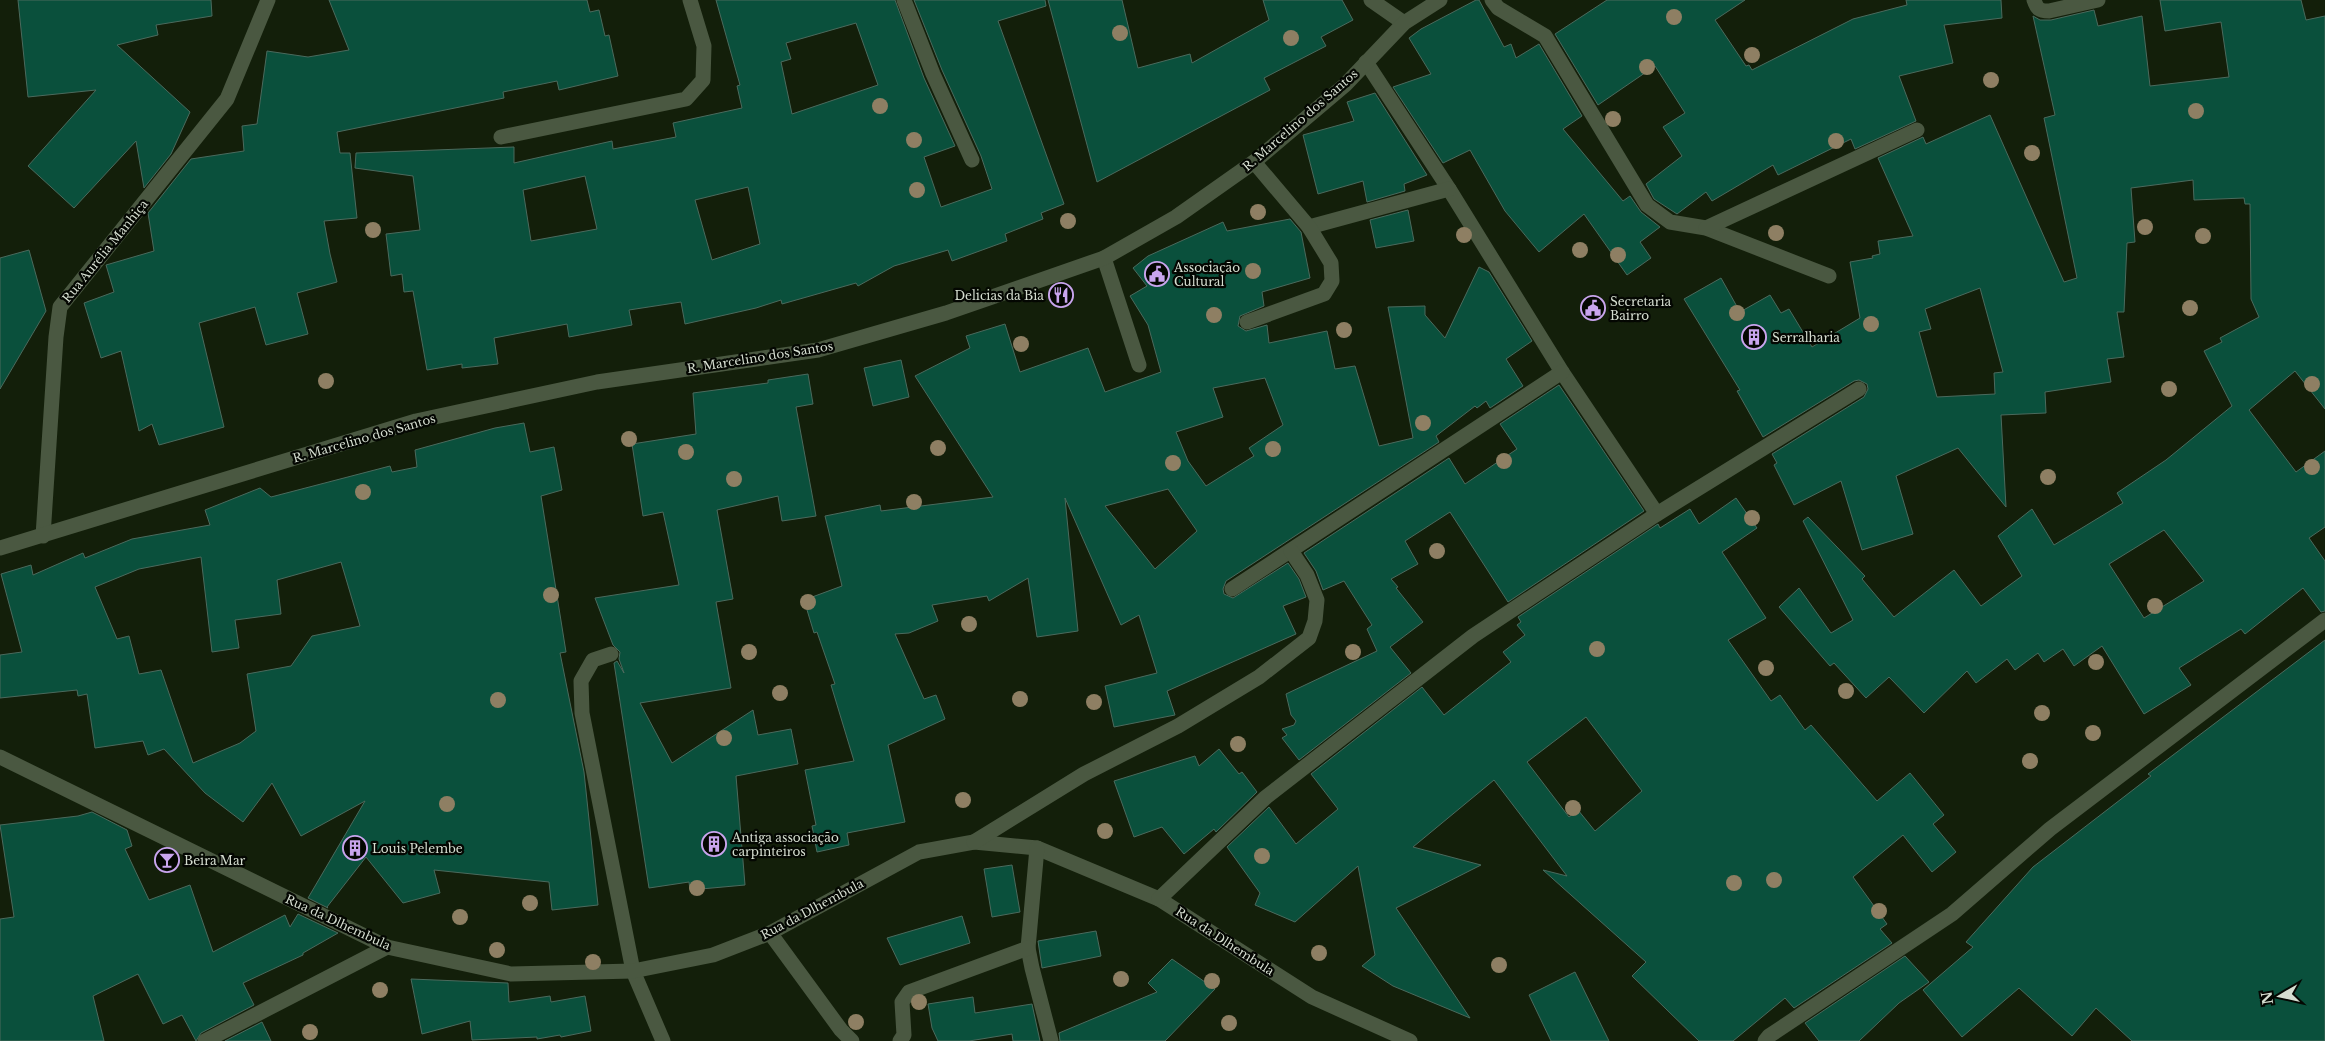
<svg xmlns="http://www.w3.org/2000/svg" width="2325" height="1041" font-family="'Libre Baskerville',serif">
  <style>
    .building { fill: #0a503c; stroke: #4b6a5d; fill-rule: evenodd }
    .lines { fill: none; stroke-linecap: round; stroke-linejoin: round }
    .street { stroke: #4a5841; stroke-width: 15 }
    .tree { fill: #8e7f63 }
    .labels { text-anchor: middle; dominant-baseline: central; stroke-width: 4.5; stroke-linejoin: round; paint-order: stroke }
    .street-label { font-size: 12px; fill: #d5ddd0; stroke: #040702 }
    .poi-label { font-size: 12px; fill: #d5ddd0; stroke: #040702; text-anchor: start }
  </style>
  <rect width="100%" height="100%" fill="#131f0a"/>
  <g class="building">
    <polygon points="18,0 211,0 212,16 156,25 158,35 117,45 190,112 171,154 144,188 136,141 74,208 28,166 96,90 28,97"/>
    <polygon points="329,0 587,0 590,12 599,10 605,36 609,35 618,76 559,90 557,81 503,92 504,98 337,132 340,153 350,153 357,218 324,221 330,254 337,282 297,293 308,334 266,345 255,307 199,323 224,427 159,445 152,424 139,431 121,351 101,358 84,303 114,292 106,265 154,251 148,213 191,159 244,151 242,126 257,124 267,51 308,57 349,50"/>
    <path d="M 716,0 L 895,0 L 924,78 L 955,146 L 924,157 L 941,207 L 992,189 L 981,156 L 942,70 L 914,0 L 1045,0 L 1046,6 L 998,21 L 1064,204 L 1041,213 L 1043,219 L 1005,234 L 1007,241 L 952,261 L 948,250 L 894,266 L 858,286 L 856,283 L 782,304 L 781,300 L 756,308 L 685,324 L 681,302 L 629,310 L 632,325 L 569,337 L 567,324 L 494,338 L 498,364 L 462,368 L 462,364 L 427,370 L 413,291 L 404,292 L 402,274 L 391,276 L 386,234 L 420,230 L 413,176 L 355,168 L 356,153 L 514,147 L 514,163 L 612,141 L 613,149 L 676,137 L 673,123 L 742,108 L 737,86 L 740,85 ZM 856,23 L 878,85 L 792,114 L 781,62 L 791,59 L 786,43 ZM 585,176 L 597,229 L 531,241 L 523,190 ZM 748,187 L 760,244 L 712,260 L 695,200 Z"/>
    <polygon points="1048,0 1122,0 1138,68 1190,54 1192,63 1269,20 1263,0 1342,0 1353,20 1321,37 1326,46 1264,78 1270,90 1097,182"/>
    <polygon points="1476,0 1479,0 1504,47 1511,44 1516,58 1539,44 1582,116 1563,129 1623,201 1630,196 1641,212 1660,227 1640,242 1651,258 1627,275 1584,214 1539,252 1505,211 1470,150 1443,163 1393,87 1431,74 1409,38 1421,29"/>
    <polygon points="1607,0 1745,0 1715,20 1746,66 1749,65 1752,70 1853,19 1907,5 1906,0 2001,0 2002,18 1944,25 1953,63 1899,76 1916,121 1855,149 1851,139 1778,175 1773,165 1712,201 1706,192 1677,214 1654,199 1646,184 1682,156 1663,127 1685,113 1655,66 1598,105 1555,34"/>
    <path d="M 2160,0 L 2301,0 L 2306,20 L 2325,16 L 2325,409 L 2295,371 L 2249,410 L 2296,472 L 2325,451 L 2325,527 L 2309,538 L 2325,561 L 2325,611 L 2321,612 L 2303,588 L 2245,634 L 2241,629 L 2179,668 L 2191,685 L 2144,714 L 2102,646 L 2074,666 L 2063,649 L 2044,662 L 2038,653 L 2015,670 L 2007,659 L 1976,683 L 1967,671 L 1924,713 L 1889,677 L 1866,698 L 1834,663 L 1830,666 L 1779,607 L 1799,588 L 1831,633 L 1853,620 L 1803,521 L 1808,517 L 1865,576 L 1862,579 L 1894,617 L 1954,570 L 1981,606 L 2022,576 L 1998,536 L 2032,509 L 2054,545 L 2123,503 L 2117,493 L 2166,460 L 2232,406 L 2204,351 L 2222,342 L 2220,338 L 2259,317 L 2251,299 L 2250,204 L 2245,204 L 2244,198 L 2194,200 L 2193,180 L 2131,188 L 2135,242 L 2127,243 L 2124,312 L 2117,312 L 2124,357 L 2107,359 L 2111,382 L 2045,392 L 2046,413 L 2001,415 L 2006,507 L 1958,448 L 1896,476 L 1913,534 L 1862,550 L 1841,481 L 1794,505 L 1774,465 L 1777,463 L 1772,454 L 1864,397 L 1868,389 L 1867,384 L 1859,380 L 1854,381 L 1763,437 L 1737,391 L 1740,390 L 1684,299 L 1721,278 L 1740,312 L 1770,295 L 1781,313 L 1789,309 L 1812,347 L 1860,318 L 1850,262 L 1873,258 L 1872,256 L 1880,254 L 1878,241 L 1913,236 L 1878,158 L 1923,137 L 1926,144 L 1990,115 L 2064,282 L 2077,278 L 2044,118 L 2055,115 L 2033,16 L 2040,20 L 2051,20 L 2094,10 L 2098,26 L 2142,16 L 2150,86 L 2229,77 L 2221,22 L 2165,31 ZM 1980,288 L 2003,372 L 1994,373 L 1995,394 L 1937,397 L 1919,332 L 1931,329 L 1925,309 ZM 2164,530 L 2204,581 L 2144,618 L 2109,564 Z"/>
    <polygon points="1375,93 1427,175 1404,184 1405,191 1367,202 1363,181 1318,194 1303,135 1354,121 1347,102"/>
    <polygon points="1408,210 1414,241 1376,248 1370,220"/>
    <path d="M 1290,219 L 1301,232 L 1310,278 L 1262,292 L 1264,306 L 1240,316 L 1238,326 L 1246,331 L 1267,325 L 1269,343 L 1327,331 L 1335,369 L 1355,366 L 1379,446 L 1413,438 L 1388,307 L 1425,306 L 1425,315 L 1445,338 L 1479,267 L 1489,272 L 1532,341 L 1506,359 L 1523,386 L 1490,408 L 1486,401 L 1477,408 L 1475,406 L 1436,436 L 1439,442 L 1226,581 L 1223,589 L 1224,594 L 1233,598 L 1288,563 L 1299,579 L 1306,597 L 1283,606 L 1296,634 L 1167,691 L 1175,715 L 1114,727 L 1105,686 L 1157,673 L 1139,615 L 1121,625 L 1065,498 L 1078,631 L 1037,637 L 1028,578 L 989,601 L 987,596 L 932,605 L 938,621 L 909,633 L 895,634 L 924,699 L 936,695 L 945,719 L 888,745 L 905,822 L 847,833 L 849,845 L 817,852 L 812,826 L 816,825 L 805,770 L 854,761 L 831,685 L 835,684 L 817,632 L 814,633 L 804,600 L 842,586 L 825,516 L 880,505 L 881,511 L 993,497 L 915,376 L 970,348 L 966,336 L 1005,324 L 1020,372 L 1088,348 L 1105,392 L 1161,372 L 1148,325 L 1130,296 L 1147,286 L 1133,268 L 1148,256 L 1223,222 L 1227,231 ZM 1265,378 L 1283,425 L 1249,448 L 1254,456 L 1206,486 L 1188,461 L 1176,432 L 1223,417 L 1213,388 ZM 1168,489 L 1197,531 L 1155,569 L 1105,506 Z"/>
    <polygon points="29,250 46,311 0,389 0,258"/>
    <polygon points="901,360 909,397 873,406 864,368"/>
    <polygon points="808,374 813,404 796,407 816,516 782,521 778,496 717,510 733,599 716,602 731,688 640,703 672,763 753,710 758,735 791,729 798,764 736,776 745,885 690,890 689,882 649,888 614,663 617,661 624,673 619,659 620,652 613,645 595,598 679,585 663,512 643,516 632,444 696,434 693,393 768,383 768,380"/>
    <polygon points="1559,385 1644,511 1508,602 1450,512 1405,541 1418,564 1391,579 1398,587 1396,588 1423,622 1390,647 1411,673 1299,760 1282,738 1287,735 1282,729 1294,725 1296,721 1291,715 1286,694 1377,651 1367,629 1372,625 1344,581 1323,590 1316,571 1304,553 1449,458 1465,484 1517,449 1500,424"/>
    <path d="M 524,423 L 530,452 L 554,447 L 562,490 L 541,496 L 566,652 L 560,653 L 584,772 L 598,905 L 552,910 L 549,882 L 434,870 L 440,893 L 403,903 L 366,857 L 327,907 L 328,908 L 308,898 L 365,801 L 301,836 L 272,783 L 243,822 L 205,793 L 164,749 L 148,755 L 143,741 L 95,748 L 87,694 L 78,696 L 77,690 L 0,698 L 0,655 L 22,652 L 1,574 L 31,565 L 33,575 L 83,553 L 85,558 L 132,539 L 210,525 L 205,510 L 260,488 L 271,497 L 390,466 L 392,472 L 417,467 L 415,450 L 495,428 ZM 201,557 L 212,652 L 239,648 L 235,620 L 281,614 L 277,580 L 341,562 L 360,626 L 312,636 L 291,666 L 247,674 L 256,731 L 240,743 L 193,763 L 161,670 L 139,674 L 129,636 L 117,639 L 95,587 L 139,569 Z"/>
    <path d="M 1736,498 L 1757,528 L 1722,552 L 1766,618 L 1728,640 L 1771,701 L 1780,695 L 1805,730 L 1811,725 L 1877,801 L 1910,773 L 1944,815 L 1933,824 L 1956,852 L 1932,872 L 1903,835 L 1853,877 L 1887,924 L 1880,929 L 1892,943 L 1794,1008 L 1785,998 L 1733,1041 L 1699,1041 L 1632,976 L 1646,962 L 1543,870 L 1567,876 L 1494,780 L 1413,847 L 1481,865 L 1396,908 L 1470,1018 L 1393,986 L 1362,966 L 1375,955 L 1358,866 L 1295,922 L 1255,905 L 1260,893 L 1227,847 L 1269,807 L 1296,844 L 1338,809 L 1311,774 L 1422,687 L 1444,715 L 1511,662 L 1503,652 L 1525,635 L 1517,625 L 1521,622 L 1518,617 L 1658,524 L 1660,528 L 1690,509 L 1699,524 ZM 1586,717 L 1642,791 L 1595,831 L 1578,810 L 1569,817 L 1527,762 Z"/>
    <polygon points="2325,640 2325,1041 2132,1041 2096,1008 2072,1036 2019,988 1962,1037 1923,990 1973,947 1966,942 2033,867 2151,776 2148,774"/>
    <polygon points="1219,749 1239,774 1242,772 1257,792 1216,832 1214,829 1184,854 1162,827 1134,837 1114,781 1195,756 1199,766"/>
    <polygon points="92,812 127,830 132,846 125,849 149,900 190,885 213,952 285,915 290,927 298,914 338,933 303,953 303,955 243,983 254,1005 201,1033 196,1041 182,1015 163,1024 138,974 93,996 104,1041 0,1041 0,919 14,917 0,825 78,816"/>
    <polygon points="1012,865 1020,912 992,917 984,869"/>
    <polygon points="962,916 970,943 900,965 887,938"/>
    <polygon points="1096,931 1101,956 1042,968 1038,941"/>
    <polygon points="1905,956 1929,982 1899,1003 1859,1041 1819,1041 1805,1023"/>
    <polygon points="1172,959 1215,989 1165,1041 1060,1041 1059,1033 1157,992 1148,983"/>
    <polygon points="1575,972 1609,1041 1551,1041 1529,995"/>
    <polygon points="411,979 508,983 509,1002 550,996 551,1002 585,996 591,1031 561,1037 560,1035 537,1039 537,1037 472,1040 470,1021 422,1034"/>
    <polygon points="973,997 975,1013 1032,1004 1040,1041 1013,1041 1012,1034 969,1041 938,1041 932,1028 928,1004"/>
    <polygon points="262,1022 271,1041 225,1041"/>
  </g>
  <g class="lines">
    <g class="street">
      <polyline points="904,0 933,74 972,160"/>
      <polyline points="1371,0 1404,23"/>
      <polyline points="1492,0 1498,8 1545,36 1647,205 1670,222 1706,228 1829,276"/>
      <path d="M 2034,0 C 2037,9 2039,11 2049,11 L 2098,0"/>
      <polyline points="1366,62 1449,189 1562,372 1657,514"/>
      <polyline points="501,137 686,99 703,80 704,46 690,0"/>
      <polyline points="1309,227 1449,189"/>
      <polyline points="1706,228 1917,130"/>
      <polyline points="1104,258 1139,365"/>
      <polyline points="1247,322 1324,294 1332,281 1331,263 1309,227 1254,162"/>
      <polyline points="43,536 56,337 60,307 227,99 268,0"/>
      <polyline points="0,548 416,421 597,382 818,350 946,313 1104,258 1176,217 1254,162 1345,85 1404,23 1440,0"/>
      <polyline points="1232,589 1562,372"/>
      <polyline points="611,654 593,660 581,681 582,713 633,971 663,1041"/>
      <polyline points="0,757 387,947 511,974 633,971 713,955 770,933 919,852 974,842 1037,848 1159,899 1312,997 1410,1041"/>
      <polyline points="974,842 1084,774 1178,726 1259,677 1309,638 1315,621 1317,600 1307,575 1291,551"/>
      <polyline points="1037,848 1028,948 1032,968 1051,1041"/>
      <polyline points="1159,899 1265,798 1473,636 1657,514 1859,389"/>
      <polyline points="770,933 841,1030 852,1041"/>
      <polyline points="205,1041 387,947"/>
      <polyline points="900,1041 904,1035 902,1002 909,992 1028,948"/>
      <polyline points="1765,1041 1769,1036 1952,914 2050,829 2325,620"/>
    </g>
  </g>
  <g class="tree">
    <circle cx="1674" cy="17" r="8"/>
    <circle cx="1120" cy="33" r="8"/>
    <circle cx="1291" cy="38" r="8"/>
    <circle cx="1752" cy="55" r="8"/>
    <circle cx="1647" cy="67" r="8"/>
    <circle cx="1991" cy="80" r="8"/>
    <circle cx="880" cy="106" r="8"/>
    <circle cx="2196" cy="111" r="8"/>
    <circle cx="1613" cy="119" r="8"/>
    <circle cx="914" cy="140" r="8"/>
    <circle cx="1836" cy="141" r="8"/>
    <circle cx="2032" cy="153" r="8"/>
    <circle cx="917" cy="190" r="8"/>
    <circle cx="1258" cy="212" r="8"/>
    <circle cx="1068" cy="221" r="8"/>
    <circle cx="2145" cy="227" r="8"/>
    <circle cx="373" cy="230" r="8"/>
    <circle cx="1776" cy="233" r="8"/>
    <circle cx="1464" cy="235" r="8"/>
    <circle cx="2203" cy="236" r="8"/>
    <circle cx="1580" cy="250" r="8"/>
    <circle cx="1618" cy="255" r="8"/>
    <circle cx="1253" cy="271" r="8"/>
    <circle cx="2190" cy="308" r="8"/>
    <circle cx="1737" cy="313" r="8"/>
    <circle cx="1214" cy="315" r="8"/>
    <circle cx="1871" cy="324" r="8"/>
    <circle cx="1344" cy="330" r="8"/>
    <circle cx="1021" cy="344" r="8"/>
    <circle cx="326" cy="381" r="8"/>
    <circle cx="2312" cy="384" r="8"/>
    <circle cx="2169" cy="389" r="8"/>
    <circle cx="1423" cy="423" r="8"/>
    <circle cx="629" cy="439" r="8"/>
    <circle cx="938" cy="448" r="8"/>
    <circle cx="1273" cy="449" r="8"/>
    <circle cx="686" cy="452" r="8"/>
    <circle cx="1504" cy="461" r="8"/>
    <circle cx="1173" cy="463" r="8"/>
    <circle cx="2312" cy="467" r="8"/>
    <circle cx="2048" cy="477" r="8"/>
    <circle cx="734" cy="479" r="8"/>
    <circle cx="363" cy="492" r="8"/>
    <circle cx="914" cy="502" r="8"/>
    <circle cx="1752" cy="518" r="8"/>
    <circle cx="1437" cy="551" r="8"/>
    <circle cx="551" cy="595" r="8"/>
    <circle cx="808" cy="602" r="8"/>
    <circle cx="2155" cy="606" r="8"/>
    <circle cx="969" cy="624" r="8"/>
    <circle cx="1597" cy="649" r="8"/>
    <circle cx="749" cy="652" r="8"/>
    <circle cx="1353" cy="652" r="8"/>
    <circle cx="2096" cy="662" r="8"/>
    <circle cx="1766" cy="668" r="8"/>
    <circle cx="1846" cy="691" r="8"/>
    <circle cx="780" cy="693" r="8"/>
    <circle cx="1020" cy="699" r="8"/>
    <circle cx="498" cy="700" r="8"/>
    <circle cx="1094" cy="702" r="8"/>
    <circle cx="2042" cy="713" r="8"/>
    <circle cx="2093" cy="733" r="8"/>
    <circle cx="724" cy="738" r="8"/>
    <circle cx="1238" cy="744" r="8"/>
    <circle cx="2030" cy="761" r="8"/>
    <circle cx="963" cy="800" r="8"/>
    <circle cx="447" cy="804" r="8"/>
    <circle cx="1573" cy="808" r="8"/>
    <circle cx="1105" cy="831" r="8"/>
    <circle cx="1262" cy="856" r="8"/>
    <circle cx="1774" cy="880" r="8"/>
    <circle cx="1734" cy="883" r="8"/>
    <circle cx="697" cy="888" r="8"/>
    <circle cx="530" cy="903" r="8"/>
    <circle cx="1879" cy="911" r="8"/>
    <circle cx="460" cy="917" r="8"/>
    <circle cx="497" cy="950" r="8"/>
    <circle cx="1319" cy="953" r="8"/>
    <circle cx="593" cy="962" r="8"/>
    <circle cx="1499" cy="965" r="8"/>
    <circle cx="1121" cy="979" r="8"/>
    <circle cx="1212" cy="981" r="8"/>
    <circle cx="380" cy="990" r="8"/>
    <circle cx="919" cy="1002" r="8"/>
    <circle cx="856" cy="1022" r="8"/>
    <circle cx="1229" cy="1023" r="8"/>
    <circle cx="310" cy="1032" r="8"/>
  </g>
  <defs>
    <symbol id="civic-ring" viewBox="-11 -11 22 22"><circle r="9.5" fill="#040702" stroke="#c9a5ee" stroke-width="1.5"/><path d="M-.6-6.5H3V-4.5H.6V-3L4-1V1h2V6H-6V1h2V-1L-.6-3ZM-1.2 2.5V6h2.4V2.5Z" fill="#c9a5ee"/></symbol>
    <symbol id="restaurant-ring" viewBox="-11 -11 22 22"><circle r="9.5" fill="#040702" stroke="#c9a5ee" stroke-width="1.5"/><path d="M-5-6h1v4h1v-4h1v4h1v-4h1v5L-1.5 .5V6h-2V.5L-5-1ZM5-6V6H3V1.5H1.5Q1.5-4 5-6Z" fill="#c9a5ee"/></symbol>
    <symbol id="building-ring" viewBox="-11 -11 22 22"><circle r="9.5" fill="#040702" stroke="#c9a5ee" stroke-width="1.5"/><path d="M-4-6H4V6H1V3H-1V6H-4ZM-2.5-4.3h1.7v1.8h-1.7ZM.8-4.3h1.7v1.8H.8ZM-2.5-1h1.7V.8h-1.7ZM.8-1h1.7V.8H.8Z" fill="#c9a5ee"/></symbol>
    <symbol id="bar-ring" viewBox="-11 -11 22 22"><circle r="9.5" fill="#040702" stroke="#c9a5ee" stroke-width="1.5"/><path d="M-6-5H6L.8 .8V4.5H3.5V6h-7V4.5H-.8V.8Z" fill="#c9a5ee"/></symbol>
  </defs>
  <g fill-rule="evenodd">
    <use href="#civic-ring" x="1143" y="260" width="28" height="28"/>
    <use href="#restaurant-ring" x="1047" y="281" width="28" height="28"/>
    <use href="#civic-ring" x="1579" y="294" width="28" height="28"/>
    <use href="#building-ring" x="1740" y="323" width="28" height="28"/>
    <use href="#building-ring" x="700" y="830" width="28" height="28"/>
    <use href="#building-ring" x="341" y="834" width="28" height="28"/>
    <use href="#bar-ring" x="153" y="846" width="28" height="28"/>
  </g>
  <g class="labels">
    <g class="street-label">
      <text transform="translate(1300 120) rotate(-41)">R. Marcelino dos Santos</text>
      <text transform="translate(105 251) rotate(-51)">Rua Aurélia Manhiça</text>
      <text transform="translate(760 357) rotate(-9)">R. Marcelino dos Santos</text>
      <text transform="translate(364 438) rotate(-16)">R. Marcelino dos Santos</text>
      <text transform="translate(812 909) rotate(-28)">Rua da Dlhembula</text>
      <text transform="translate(338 922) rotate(25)">Rua da Dlhembula</text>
      <text transform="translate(1225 941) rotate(33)">Rua da Dlhembula</text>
    </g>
    <g class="poi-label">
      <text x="1174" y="267">Associação<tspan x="1174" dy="14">Cultural</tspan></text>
      <text x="1044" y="295" text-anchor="end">Delicias da Bia</text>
      <text x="1610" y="301">Secretaria<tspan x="1610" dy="14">Bairro</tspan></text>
      <text x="1772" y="337">Serralharia</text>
      <text x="732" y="837">Antiga associação<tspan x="732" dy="14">carpinteiros</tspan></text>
      <text x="372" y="848">Louis Pelembe</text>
      <text x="184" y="860">Beira Mar</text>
    </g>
  </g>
  <g transform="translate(2280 996) rotate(261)" stroke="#040702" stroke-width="4" paint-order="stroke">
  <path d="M0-4L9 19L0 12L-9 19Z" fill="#d5ddd0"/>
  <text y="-8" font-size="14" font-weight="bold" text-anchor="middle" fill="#d5ddd0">N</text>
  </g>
</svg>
